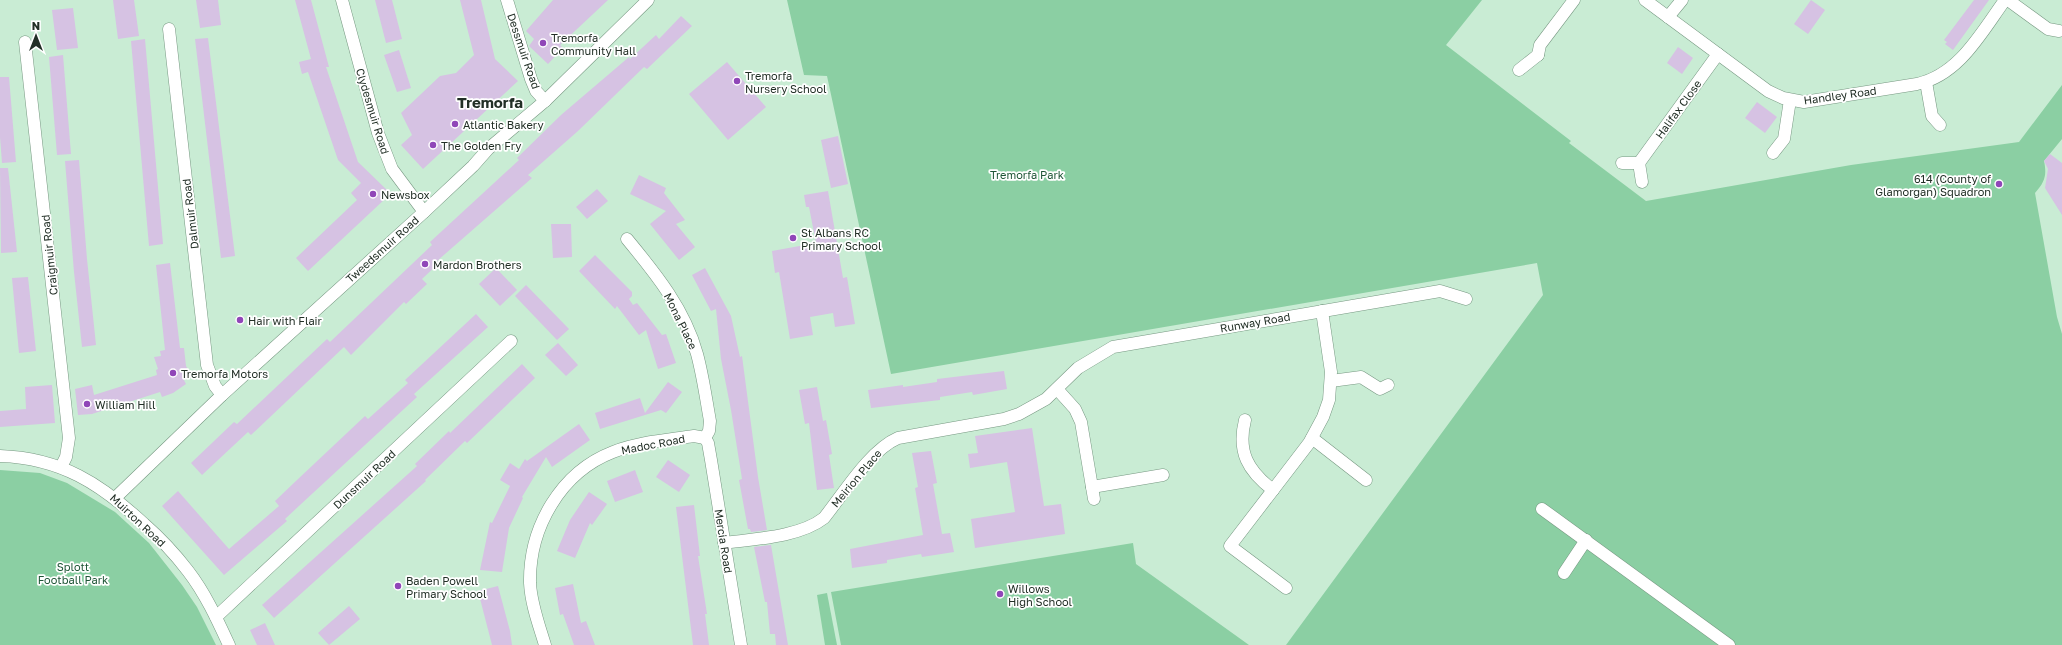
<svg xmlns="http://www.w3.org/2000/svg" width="2062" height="645" font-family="'Golos Text',sans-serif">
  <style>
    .green { fill: #8bcfa3 }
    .building { fill: #d6c2e3 }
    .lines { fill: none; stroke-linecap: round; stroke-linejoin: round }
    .minor-casing { stroke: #779882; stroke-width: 13 }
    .minor { stroke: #fff; stroke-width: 12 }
    .poi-dot { fill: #9046b8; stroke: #fff; stroke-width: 1.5 }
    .labels { text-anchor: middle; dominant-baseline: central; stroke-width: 3.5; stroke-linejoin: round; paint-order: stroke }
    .poi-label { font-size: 11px; fill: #222f26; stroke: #fff; text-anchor: start }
    .street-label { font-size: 11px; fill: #222f26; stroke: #fff }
    .park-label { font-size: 11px; fill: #1e5536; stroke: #fff }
    .district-label { font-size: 15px; font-weight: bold; fill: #222f26; stroke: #fff }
  </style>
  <rect width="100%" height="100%" fill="#c9ecd4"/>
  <g class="green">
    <path d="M 787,0 L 1482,0 L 1446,45 L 1571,141 L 1569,143 L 1646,201 L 1851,165 L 2019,142 L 2062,85 L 2062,139 L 2044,161 C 2047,175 2045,182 2035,193 L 2057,317 L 2062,334 L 2062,645 L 1286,645 L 1543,295 L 1537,263 L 891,374 L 827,76 L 804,75 Z"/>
    <polygon points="0,470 40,473 67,483 115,512 149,543 182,585 197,607 216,645 0,645"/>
    <polygon points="1133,543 1136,564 1249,645 841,645 831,592"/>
    <polygon points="827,593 837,645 825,645 817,595"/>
  </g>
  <g class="building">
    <polygon points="113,0 134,0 139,36 118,39"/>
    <polygon points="196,0 218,0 221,25 200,28"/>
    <polygon points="295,0 311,0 329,67 326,67 358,162 388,191 384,196 386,198 308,271 296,258 357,200 351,193 361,183 338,160 308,72 302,74 299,62 311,59"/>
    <polygon points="375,0 392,0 402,39 386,43"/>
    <polygon points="460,0 481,0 495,59 518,81 423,169 401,145 412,135 401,113 440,76 456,73 474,55"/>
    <polygon points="553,0 608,0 560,45 563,48 548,64 529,46 534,39 526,31"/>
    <polygon points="1811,0 1825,10 1808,34 1794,24"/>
    <polygon points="1974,0 1989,0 1953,50 1945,44 1947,42 1944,40"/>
    <polygon points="73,8 78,48 57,50 52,10"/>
    <polygon points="681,16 692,26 647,69 644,67 578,131 528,175 532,178 437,261 439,263 422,279 427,284 406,304 404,302 351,355 344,347 251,435 248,432 202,475 191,463 234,422 237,424 327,339 330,342 432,245 430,242 519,160 517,158 561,115 629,57 630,59 656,35 659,39"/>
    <polygon points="208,38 235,256 221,258 195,39"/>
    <polygon points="145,39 163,244 149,246 131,41"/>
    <polygon points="1678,47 1693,58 1682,74 1667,63"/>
    <polygon points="399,50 411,88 397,92 384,55"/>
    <polygon points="63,55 71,154 57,155 49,57"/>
    <polygon points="727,62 766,107 728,140 689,94"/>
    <polygon points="0,77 9,77 16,162 2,163 0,137"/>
    <polygon points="1757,102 1777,117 1765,133 1745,118"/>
    <polygon points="838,136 848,184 831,188 821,140"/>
    <polygon points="2050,154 2062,163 2062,215 2045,188 2048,169 2044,161"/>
    <polygon points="79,160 87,259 96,345 82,347 74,272 65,161"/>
    <polygon points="0,168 8,168 17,252 1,253"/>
    <polygon points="639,175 666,188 664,193 685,220 676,224 695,247 679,260 650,224 666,211 630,194"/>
    <polygon points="597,189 608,201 587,219 576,207"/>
    <polygon points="828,191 843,278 847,277 855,324 835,327 833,313 810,317 813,335 790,339 779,272 775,273 772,251 816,243 809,207 806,207 804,195"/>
    <polygon points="551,224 571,224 572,257 553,258"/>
    <polygon points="595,255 632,292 632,296 629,299 633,305 637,303 662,335 666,334 676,363 658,369 646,330 639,335 617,306 615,309 579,271"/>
    <polygon points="170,263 180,348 184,348 186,366 191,375 184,380 186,384 173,393 162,397 160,392 92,414 78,415 75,389 92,385 94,395 157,375 156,370 158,369 154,357 161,356 160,351 165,350 156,265"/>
    <polygon points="496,268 517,290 500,306 479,284"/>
    <polygon points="705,268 731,316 740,357 742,356 758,477 767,530 751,532 750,529 748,529 739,480 742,479 731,410 721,359 716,309 711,311 692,275"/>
    <polygon points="28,277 36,351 19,353 12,278"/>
    <polygon points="526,285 569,329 557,340 515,296"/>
    <polygon points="476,314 488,327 414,394 417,397 300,505 285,519 287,521 224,575 162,506 178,491 229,549 279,506 275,501 297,480 365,416 368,419 408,383 405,380"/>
    <polygon points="558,343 578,365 566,376 545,355"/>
    <polygon points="522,364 535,378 467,443 465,441 425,480 426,481 274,618 262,605 417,466 415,464 449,431 450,433"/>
    <polygon points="1004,371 1007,389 973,395 972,392 940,397 940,400 871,408 868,390 903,385 903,387 937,382 937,379"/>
    <polygon points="668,382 682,392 666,413 661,410 600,429 595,413 640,398 645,413"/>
    <polygon points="52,385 55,423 0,427 0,411 26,409 25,387"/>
    <polygon points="817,387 823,421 826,420 832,454 829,455 834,488 817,490 809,423 805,424 799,390"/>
    <polygon points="579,424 590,440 552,467 546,457 522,497 523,498 509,528 502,572 480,570 490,522 492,523 510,486 500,480 510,463 519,469 525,459 527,461"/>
    <polygon points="1032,428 1044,506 1061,504 1065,534 975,548 971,519 1015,512 1007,462 970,468 968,454 978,453 975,436"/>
    <polygon points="931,451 937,483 933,484 942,534 950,533 954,552 922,557 921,554 887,560 887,563 852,568 850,549 923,535 915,488 918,487 912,453"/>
    <polygon points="668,460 690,475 679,492 656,477"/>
    <polygon points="635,470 643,492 615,502 607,481"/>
    <polygon points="589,492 607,504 592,525 590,523 575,558 557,551 570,520"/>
    <polygon points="694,505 700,556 698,556 707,614 705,614 709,645 693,645 676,507"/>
    <polygon points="770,545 771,545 788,645 776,645 775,634 770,634 767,602 765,602 754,547"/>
    <polygon points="573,584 581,623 586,621 595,645 574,645 563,614 560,615 555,588"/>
    <polygon points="498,586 510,631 512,645 492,645 478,591"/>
    <polygon points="349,606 360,619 329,645 318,633"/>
    <polygon points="265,623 275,645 257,645 250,630"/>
  </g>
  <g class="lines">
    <defs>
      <g id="minor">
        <polyline points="342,0 378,133 392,169 424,212"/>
        <polyline points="507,0 531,79 536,91 545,101"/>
        <path d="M 1645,0 L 1768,91 L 1783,98 L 1804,102 L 1917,84 C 1959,75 1981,33 2005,0"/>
        <polyline points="2008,0 2048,29 2059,31"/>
        <polyline points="1668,17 1682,0"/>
        <polyline points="169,29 207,365 215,386 222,395"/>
        <polyline points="25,42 69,438 66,457 61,467"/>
        <polyline points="1538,55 1540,45 1574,0"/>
        <polyline points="1519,70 1538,55"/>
        <polyline points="1926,82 1932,116 1940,125"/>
        <polyline points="1773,153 1784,139 1790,100"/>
        <polyline points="1622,163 1639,163"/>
        <polyline points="1639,163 1718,54"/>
        <polyline points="1639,163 1642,182"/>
        <path d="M 627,239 C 656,274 685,310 697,354 C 703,376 706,399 710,421 L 709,431 L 705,438"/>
        <polyline points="1331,381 1361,377 1380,389 1388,385"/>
        <polyline points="1057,389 1075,409 1081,422 1094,499"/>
        <path d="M 1245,420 C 1237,452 1248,471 1273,490"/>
        <polyline points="705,438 708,443 711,460 741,645"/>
        <polyline points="1312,438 1366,480"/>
        <path d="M 0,456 C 61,458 101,484 144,524 C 160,538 175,554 188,571 C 205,593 217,619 229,645"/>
        <polyline points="1092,487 1163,475"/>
        <polyline points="115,498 222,395 424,212 473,166 488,149 545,101 648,0"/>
        <polyline points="1542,509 1729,645"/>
        <path d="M 724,543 C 754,539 800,537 824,518 C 844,493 870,450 898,438 L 1004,419 L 1019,414 L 1046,399 L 1078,368 L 1113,347 L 1440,291 L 1466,299"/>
        <polyline points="1564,573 1586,540"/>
        <polyline points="1286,588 1230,546 1309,443 1323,417 1329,400 1331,372 1322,311"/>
        <polyline points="216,617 511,341"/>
        <path d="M 545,645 C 539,625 531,604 530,583 C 529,527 561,472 613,452 C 638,442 668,440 694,436 L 705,438"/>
      </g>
    </defs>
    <use href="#minor" class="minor-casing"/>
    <use href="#minor" class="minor"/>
  </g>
  <g class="poi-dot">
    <circle cx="543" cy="43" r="4"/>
    <circle cx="737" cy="81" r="4"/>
    <circle cx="455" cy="124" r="4"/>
    <circle cx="433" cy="145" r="4"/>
    <circle cx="1999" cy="184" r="4"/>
    <circle cx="373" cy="194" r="4"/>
    <circle cx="793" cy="238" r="4"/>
    <circle cx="425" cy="264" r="4"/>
    <circle cx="240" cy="320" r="4"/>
    <circle cx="173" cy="373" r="4"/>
    <circle cx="87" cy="404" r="4"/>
    <circle cx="398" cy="586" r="4"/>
    <circle cx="1000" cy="594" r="4"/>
  </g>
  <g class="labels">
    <g class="poi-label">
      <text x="551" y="37">Tremorfa<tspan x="551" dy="13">Community Hall</tspan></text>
      <text x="745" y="75">Tremorfa<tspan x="745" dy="13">Nursery School</tspan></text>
      <text x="463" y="124">Atlantic Bakery</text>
      <text x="441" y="145">The Golden Fry</text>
      <text x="1991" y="178" text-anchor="end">614 (County of<tspan x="1991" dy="13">Glamorgan) Squadron</tspan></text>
      <text x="381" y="194">Newsbox</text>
      <text x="801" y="232">St Albans RC<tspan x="801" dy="13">Primary School</tspan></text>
      <text x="433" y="264">Mardon Brothers</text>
      <text x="248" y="320">Hair with Flair</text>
      <text x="181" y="373">Tremorfa Motors</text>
      <text x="95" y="404">William Hill</text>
      <text x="406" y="580">Baden Powell<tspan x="406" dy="13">Primary School</tspan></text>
      <text x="1008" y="588">Willows<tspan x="1008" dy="13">High School</tspan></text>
    </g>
    <g class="street-label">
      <text transform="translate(524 51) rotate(71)">Dessmuir Road</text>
      <text transform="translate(1840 95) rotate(-8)">Handley Road</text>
      <text transform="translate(1678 109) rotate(-54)">Halifax Close</text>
      <text transform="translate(373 111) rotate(73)">Clydesmuir Road</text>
      <text transform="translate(190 214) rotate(-97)">Dalmuir Road</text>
      <text transform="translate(382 249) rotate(-42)">Tweedsmuir Road</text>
      <text transform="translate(49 255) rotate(-96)">Craigmuir Road</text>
      <text transform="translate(681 321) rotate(64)">Mona Place</text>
      <text transform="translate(1255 322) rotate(-10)">Runway Road</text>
      <text transform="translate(653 444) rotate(-11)">Madoc Road</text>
      <text transform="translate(856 478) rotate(-50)">Meirion Place</text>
      <text transform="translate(364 479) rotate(-43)">Dunsmuir Road</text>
      <text transform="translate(138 520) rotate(43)">Muirton Road</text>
      <text transform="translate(724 541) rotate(81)">Mercia Road</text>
    </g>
    <g class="park-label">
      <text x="1027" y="174">Tremorfa Park</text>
      <text x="73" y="566">Splott<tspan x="73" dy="13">Football Park</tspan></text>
    </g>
    <g class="district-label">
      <text x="490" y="102">Tremorfa</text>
    </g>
  </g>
  <g transform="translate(36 36)" stroke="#ffffff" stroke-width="3" paint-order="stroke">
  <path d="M0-3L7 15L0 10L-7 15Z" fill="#222f26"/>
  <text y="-6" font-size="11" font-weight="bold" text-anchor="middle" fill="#222f26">N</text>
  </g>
</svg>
